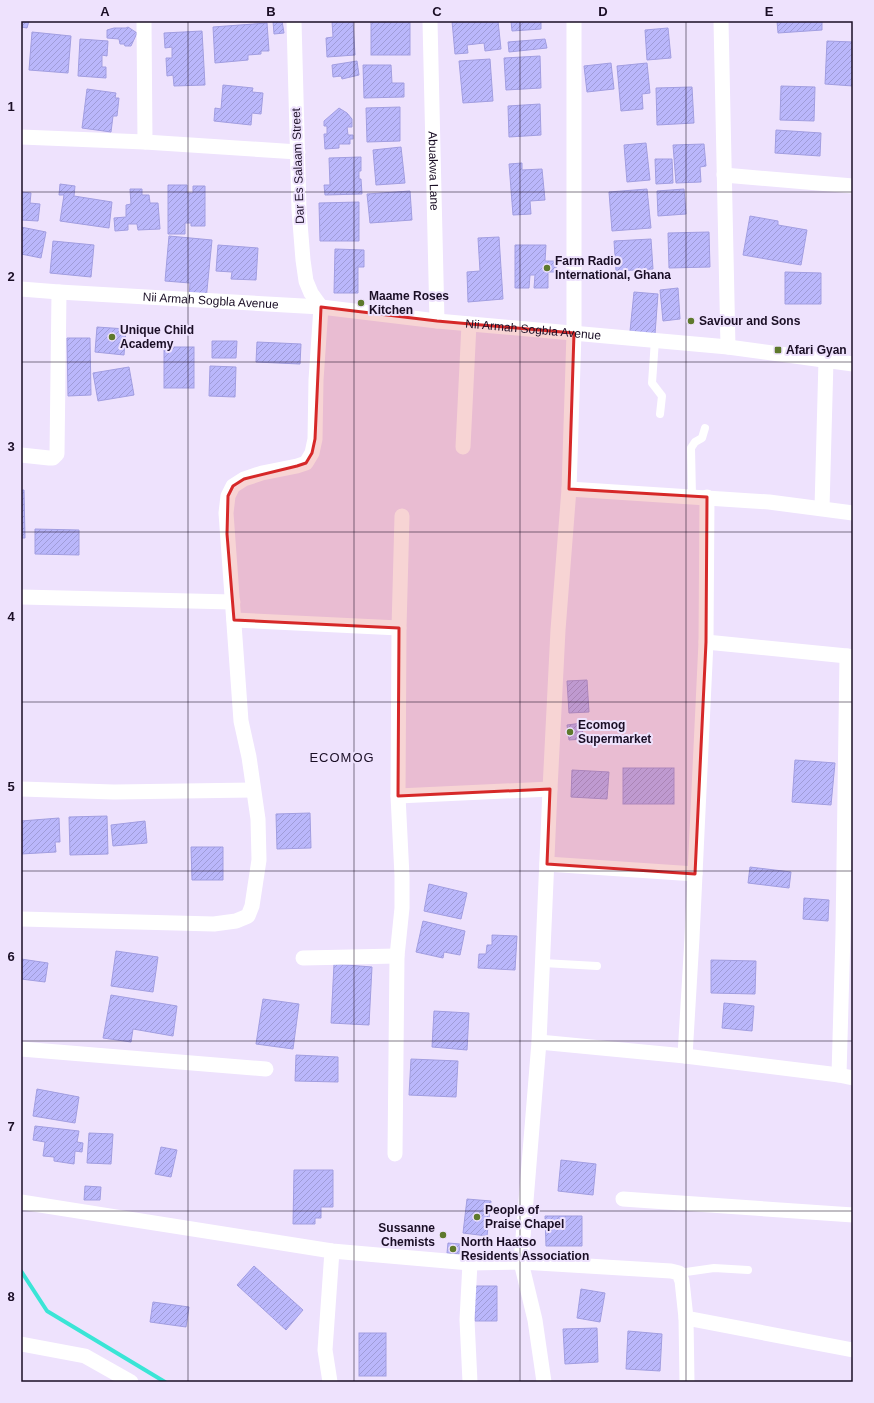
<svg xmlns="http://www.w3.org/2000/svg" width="874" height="1403" font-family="Helvetica,sans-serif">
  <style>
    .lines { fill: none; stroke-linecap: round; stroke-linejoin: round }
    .stream { stroke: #3ae5d6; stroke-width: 4 }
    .building { fill: url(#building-hatch); stroke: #a29ee1 }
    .lane { stroke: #fff; stroke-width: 8 }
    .street { stroke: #fff; stroke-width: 15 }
    .marked { fill: #d62828; fill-opacity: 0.2; stroke: #d62828; stroke-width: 3; stroke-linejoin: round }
    .grid { fill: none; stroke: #1a0e25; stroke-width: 1; stroke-opacity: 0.55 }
    .poi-dot { fill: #5e792d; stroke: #eee2fd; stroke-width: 1.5 }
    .labels { text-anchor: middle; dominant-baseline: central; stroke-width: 4; stroke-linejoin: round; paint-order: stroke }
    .street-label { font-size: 12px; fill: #1a0e25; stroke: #eee2fd }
    .poi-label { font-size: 12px; font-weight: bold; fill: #1a0e25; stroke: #eee2fd; text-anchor: start }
    .neighbourhood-label { font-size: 13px; letter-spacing: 1px; fill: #1a0e25; stroke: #eee2fd }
    .neatline { fill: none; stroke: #1a0e25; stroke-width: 1.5 }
    .grid-label { font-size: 13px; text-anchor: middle; font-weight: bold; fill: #1a0e25 }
  </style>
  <defs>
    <pattern id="building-hatch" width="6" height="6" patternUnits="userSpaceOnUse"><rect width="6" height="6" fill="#bab7fb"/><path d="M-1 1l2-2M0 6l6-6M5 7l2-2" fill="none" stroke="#9f9cd7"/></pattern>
  </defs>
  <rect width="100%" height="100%" fill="#eee2fd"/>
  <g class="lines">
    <polyline class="stream" points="21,1271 47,1311 165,1382"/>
  </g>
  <g class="building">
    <polygon points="21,21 29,21 27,28 21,27"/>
    <polygon points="273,21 282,21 284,33 274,34"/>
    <polygon points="332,21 353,21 355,55 327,57 326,38 333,37"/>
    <rect x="371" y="21" width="39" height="34"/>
    <polygon points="452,21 498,21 501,49 485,51 484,43 467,45 468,53 455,54"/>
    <polygon points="511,21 541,21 541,29 512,31"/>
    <polygon points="777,21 822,21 822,30 778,33"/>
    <polygon points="267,23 269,51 261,51 261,54 248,55 248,60 215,63 213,27"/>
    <polygon points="128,27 137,33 131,46 125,46 124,44 120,44 119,39 107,38 107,30 114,28 126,28"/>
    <polygon points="668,28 671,58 647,60 645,30"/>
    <polygon points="202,31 205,85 174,86 173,75 167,76 166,58 172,58 172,47 165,48 164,33"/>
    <polygon points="32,32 71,36 68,73 29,70"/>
    <polygon points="80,39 108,41 107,56 102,55 102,67 106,67 106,78 78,76"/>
    <polygon points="545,39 547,48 509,52 508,42"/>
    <polygon points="827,41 853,42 853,86 825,84"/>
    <polygon points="540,56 541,88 506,90 504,58"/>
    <polygon points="490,59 493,101 463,103 459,61"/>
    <polygon points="357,61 359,75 342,79 341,76 333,77 332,65"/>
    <polygon points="611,63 614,89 587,92 584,66"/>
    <polygon points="647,63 650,93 642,94 643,109 621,111 617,66"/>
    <polygon points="363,65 391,65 392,83 404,83 404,97 364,98"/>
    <polygon points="223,85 253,88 252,92 263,93 261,114 252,113 251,125 214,121 215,108 221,109"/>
    <polygon points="781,86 815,87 814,121 780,120"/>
    <polygon points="692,87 694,123 657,125 656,88"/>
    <polygon points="87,89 116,93 115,98 119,98 117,116 113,116 111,132 82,128"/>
    <polygon points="540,104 541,135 509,137 508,106"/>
    <polygon points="400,107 400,141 367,142 366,108"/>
    <polygon points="339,108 347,113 352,119 352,127 347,127 348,135 353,135 353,139 350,139 350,144 339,144 339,148 325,149 324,134 327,134 327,126 324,126 324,121"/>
    <polygon points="776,130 821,133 820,156 775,153"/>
    <polygon points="646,143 650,180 627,182 624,145"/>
    <polygon points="704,144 706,166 700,167 701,182 676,183 673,145"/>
    <polygon points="401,147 405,183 376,185 373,150"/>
    <polygon points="361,157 361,171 359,171 359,179 361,179 362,194 325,195 324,185 330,185 329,158"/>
    <polygon points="655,159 672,159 673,183 656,184"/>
    <polygon points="522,163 522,170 542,169 545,200 530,201 531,214 513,215 509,164"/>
    <polygon points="60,184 75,186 74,196 112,202 109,228 60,221 64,195 59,195"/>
    <polygon points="168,185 187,185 187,193 193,193 193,186 205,186 205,226 191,226 191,223 185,223 185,234 168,234"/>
    <polygon points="130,189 142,189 142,195 149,195 150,203 158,203 160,229 138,230 137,224 128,224 128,230 115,231 114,218 126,217 126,205 131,204"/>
    <polygon points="647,189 651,228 612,231 609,192"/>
    <polygon points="684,189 686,214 658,216 657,191"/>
    <polygon points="410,191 412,220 370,223 367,194"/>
    <polygon points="21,192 31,193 30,203 40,204 38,221 21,220"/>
    <polygon points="359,202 359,241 320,241 319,203"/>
    <polygon points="750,216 778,221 778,225 807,230 801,265 743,255"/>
    <polygon points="21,227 46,232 41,258 21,254"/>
    <polygon points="709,232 710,267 669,268 668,233"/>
    <polygon points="169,236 212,240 206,300 189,298 190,283 165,281"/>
    <polygon points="499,237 503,299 468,302 467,272 480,271 478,238"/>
    <polygon points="651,239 653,269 616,271 614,241"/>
    <polygon points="53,241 94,245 91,277 50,273"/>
    <polygon points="218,245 258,248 256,280 231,279 232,272 216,271"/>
    <polygon points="515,245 546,245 545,261 556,261 556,272 548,272 548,288 534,288 535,275 530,275 529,288 515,288"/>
    <polygon points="335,249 364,250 364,267 358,267 358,293 334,293"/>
    <polygon points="785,272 821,273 821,304 785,304"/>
    <polygon points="678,288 680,319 663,321 660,290"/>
    <polygon points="634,292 658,294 655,334 630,331"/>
    <polygon points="97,327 126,329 124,355 95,352"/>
    <polygon points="67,338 90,338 91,395 68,396"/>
    <polygon points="212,341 237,341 236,358 212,358"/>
    <polygon points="257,342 301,344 300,364 256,362"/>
    <rect x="164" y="347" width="30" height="41"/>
    <polygon points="210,366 236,367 235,397 209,396"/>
    <polygon points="129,367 134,395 98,401 93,373"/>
    <polygon points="21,490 24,490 25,538 21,538"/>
    <polygon points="35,529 79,530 79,555 35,554"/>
    <polygon points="587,680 589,712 569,713 567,681"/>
    <polygon points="582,723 583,739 569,740 567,725"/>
    <polygon points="795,760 835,763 831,805 792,802"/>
    <rect x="623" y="768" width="51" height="36"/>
    <polygon points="572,770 609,772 607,799 571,797"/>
    <polygon points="310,813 311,848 277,849 276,814"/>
    <polygon points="107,816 108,854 70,855 69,817"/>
    <polygon points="59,818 60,842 55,842 56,852 21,854 21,821"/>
    <polygon points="145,821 147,843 113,846 111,825"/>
    <polygon points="191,847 223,847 223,880 192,880"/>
    <polygon points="750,867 791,872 789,888 748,883"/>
    <polygon points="429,884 467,893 461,919 424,911"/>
    <polygon points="804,898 829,900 828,921 803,919"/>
    <polygon points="423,921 465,931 460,955 444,952 443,958 416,952"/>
    <polygon points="492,935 517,936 515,970 478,968 479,954 486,954 487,945 492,945"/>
    <polygon points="116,951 158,957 153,992 111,986"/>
    <polygon points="21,959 48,963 45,982 21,979"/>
    <polygon points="711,960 756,961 755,994 711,993"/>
    <polygon points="334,964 372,967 369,1025 331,1023"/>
    <polygon points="111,995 177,1006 173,1036 133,1029 131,1042 103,1038"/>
    <polygon points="263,999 299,1004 293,1049 256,1044"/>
    <polygon points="724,1003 754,1006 752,1031 722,1028"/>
    <polygon points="434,1011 469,1013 467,1050 432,1047"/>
    <polygon points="296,1055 338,1057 338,1082 295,1081"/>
    <polygon points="411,1059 458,1061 456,1097 409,1095"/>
    <polygon points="37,1089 79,1097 75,1123 33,1116"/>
    <polygon points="35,1126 79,1131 77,1142 83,1143 82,1152 75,1151 74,1164 54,1161 54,1157 43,1156 45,1142 33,1140"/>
    <polygon points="89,1133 113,1134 111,1164 87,1163"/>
    <polygon points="161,1147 177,1150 171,1177 155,1174"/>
    <polygon points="561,1160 596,1164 593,1195 558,1191"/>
    <polygon points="294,1170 333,1170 333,1207 321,1207 321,1218 315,1218 315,1224 293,1224"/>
    <polygon points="85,1186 101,1187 100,1200 84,1200"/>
    <polygon points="467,1199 491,1201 487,1236 463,1233"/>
    <polygon points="545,1216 582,1216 582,1246 546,1246"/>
    <polygon points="448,1243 460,1244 459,1254 447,1253"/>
    <polygon points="254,1266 303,1310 286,1330 237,1285"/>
    <polygon points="474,1286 497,1286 497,1321 475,1321"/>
    <polygon points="581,1289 605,1293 600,1322 577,1318"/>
    <polygon points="153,1302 189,1307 186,1327 150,1322"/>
    <polygon points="597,1328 598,1362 565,1364 563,1329"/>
    <polygon points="628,1331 662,1334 660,1371 626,1369"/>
    <rect x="359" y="1333" width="27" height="43"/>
  </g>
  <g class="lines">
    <g class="lane">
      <polyline points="655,340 652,383 662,396 660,414"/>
      <polyline points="692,496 691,448 695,442 702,438 705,428"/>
      <polyline points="543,963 597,966"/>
      <polyline points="679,1273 714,1268 748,1270"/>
    </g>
    <g class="street">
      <polyline points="144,21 145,142"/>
      <path id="s1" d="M 430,21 L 437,321"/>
      <polyline points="721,21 728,347"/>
      <polyline points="21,137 145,142 298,152"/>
      <polyline points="724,175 853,186"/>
      <path id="s2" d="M 21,289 L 59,292 L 321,307 L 437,321 L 728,347 L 853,364"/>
      <polyline points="463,447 469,324"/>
      <polyline points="21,455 49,458 53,458 57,454 59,292"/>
      <polyline points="569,489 769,502 853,513"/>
      <polyline points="822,508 826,360"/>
      <polyline points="21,597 233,602"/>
      <polyline points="234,620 399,628"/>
      <polyline points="706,642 847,656 853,657"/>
      <polyline points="21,789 114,792 253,790"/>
      <polyline points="398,796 550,789"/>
      <polyline points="547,864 695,874"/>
      <polyline points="21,919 214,924 236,921 248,916 252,906 259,860 258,819 249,757 241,721 226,513 228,496 233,486 244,479 262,473 297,466 306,463 312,453 315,439 316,380 321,307 311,293 306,281 303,260 299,210 294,21"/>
      <polyline points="303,958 397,956"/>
      <polyline points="539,1042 685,1056 839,1075 853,1078"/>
      <polyline points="21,1049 266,1069"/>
      <polyline points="685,1056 692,938 706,642 707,497"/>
      <polyline points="839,1075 843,933 847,656"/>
      <polyline points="395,1154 397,956 402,908 402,876 398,796 399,628 402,516"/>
      <polyline points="623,1199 853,1215"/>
      <polyline points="21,1202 332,1251 470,1263 521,1262 671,1271 679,1273 682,1281 686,1318 687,1382"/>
      <polyline points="686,1318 853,1350"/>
      <polyline points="21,1344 85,1356 131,1382"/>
      <polyline points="330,1382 325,1350 332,1251"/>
      <polyline points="470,1382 467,1320 470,1263"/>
      <polyline points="544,1382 535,1320 521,1262 539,1042 550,789 558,630 569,489 574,333 574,21"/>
    </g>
  </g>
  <path class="marked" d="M 321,307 L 437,321 L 574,333 L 569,489 L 707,497 L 706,642 L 695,874 L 547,864 L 550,789 L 398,796 L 399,628 L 234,620 L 227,534 L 228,496 L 233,486 L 244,479 L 297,466 L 306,463 L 312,453 L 315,439 Z"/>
  <path class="grid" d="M 188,21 L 188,1382M 354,21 L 354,1382M 520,21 L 520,1382M 686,21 L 686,1382M 21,192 L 853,192M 21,362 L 853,362M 21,532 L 853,532M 21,702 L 853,702M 21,871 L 853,871M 21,1041 L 853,1041M 21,1211 L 853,1211"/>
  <g class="poi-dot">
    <circle cx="547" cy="268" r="4"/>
    <circle cx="361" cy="303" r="4"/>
    <circle cx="691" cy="321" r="4"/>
    <circle cx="112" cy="337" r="4"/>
    <rect x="774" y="346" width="8" height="8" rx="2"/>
    <circle cx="570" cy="732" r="4"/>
    <circle cx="477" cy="1217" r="4"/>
    <circle cx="443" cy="1235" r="4"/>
    <circle cx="453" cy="1249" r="4"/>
  </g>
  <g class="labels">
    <g class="street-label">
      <text transform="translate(298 166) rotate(-92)">Dar Es Salaam Street</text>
      <text stroke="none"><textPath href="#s1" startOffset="150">Abuakwa Lane</textPath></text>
      <text stroke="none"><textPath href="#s2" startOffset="190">Nii Armah Sogbla Avenue</textPath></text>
      <text stroke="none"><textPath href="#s2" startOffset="514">Nii Armah Sogbla Avenue</textPath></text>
    </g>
    <g class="poi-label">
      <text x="555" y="261">Farm Radio<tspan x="555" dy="14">International, Ghana</tspan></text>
      <text x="369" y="296">Maame Roses<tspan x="369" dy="14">Kitchen</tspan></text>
      <text x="699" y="321">Saviour and Sons</text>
      <text x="120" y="330">Unique Child<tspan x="120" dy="14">Academy</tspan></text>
      <text x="786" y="350">Afari Gyan</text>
      <text x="578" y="725">Ecomog<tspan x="578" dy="14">Supermarket</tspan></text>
      <text x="485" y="1210">People of<tspan x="485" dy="14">Praise Chapel</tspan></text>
      <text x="435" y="1228" text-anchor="end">Sussanne<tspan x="435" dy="14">Chemists</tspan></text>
      <text x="461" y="1242">North Haatso<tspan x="461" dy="14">Residents Association</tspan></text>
    </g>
    <g class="neighbourhood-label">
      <text x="342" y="757">ECOMOG</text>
    </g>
  </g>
  <rect width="874" height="1403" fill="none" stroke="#eee2fd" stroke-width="44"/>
  <rect x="22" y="22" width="830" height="1359" class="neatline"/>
  <g class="grid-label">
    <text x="105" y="16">A</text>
    <text x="271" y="16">B</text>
    <text x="437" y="16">C</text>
    <text x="603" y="16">D</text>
    <text x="769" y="16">E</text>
    <text x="11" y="111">1</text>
    <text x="11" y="281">2</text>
    <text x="11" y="451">3</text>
    <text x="11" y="621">4</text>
    <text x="11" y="791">5</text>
    <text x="11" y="961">6</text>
    <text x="11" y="1131">7</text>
    <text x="11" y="1301">8</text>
  </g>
</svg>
